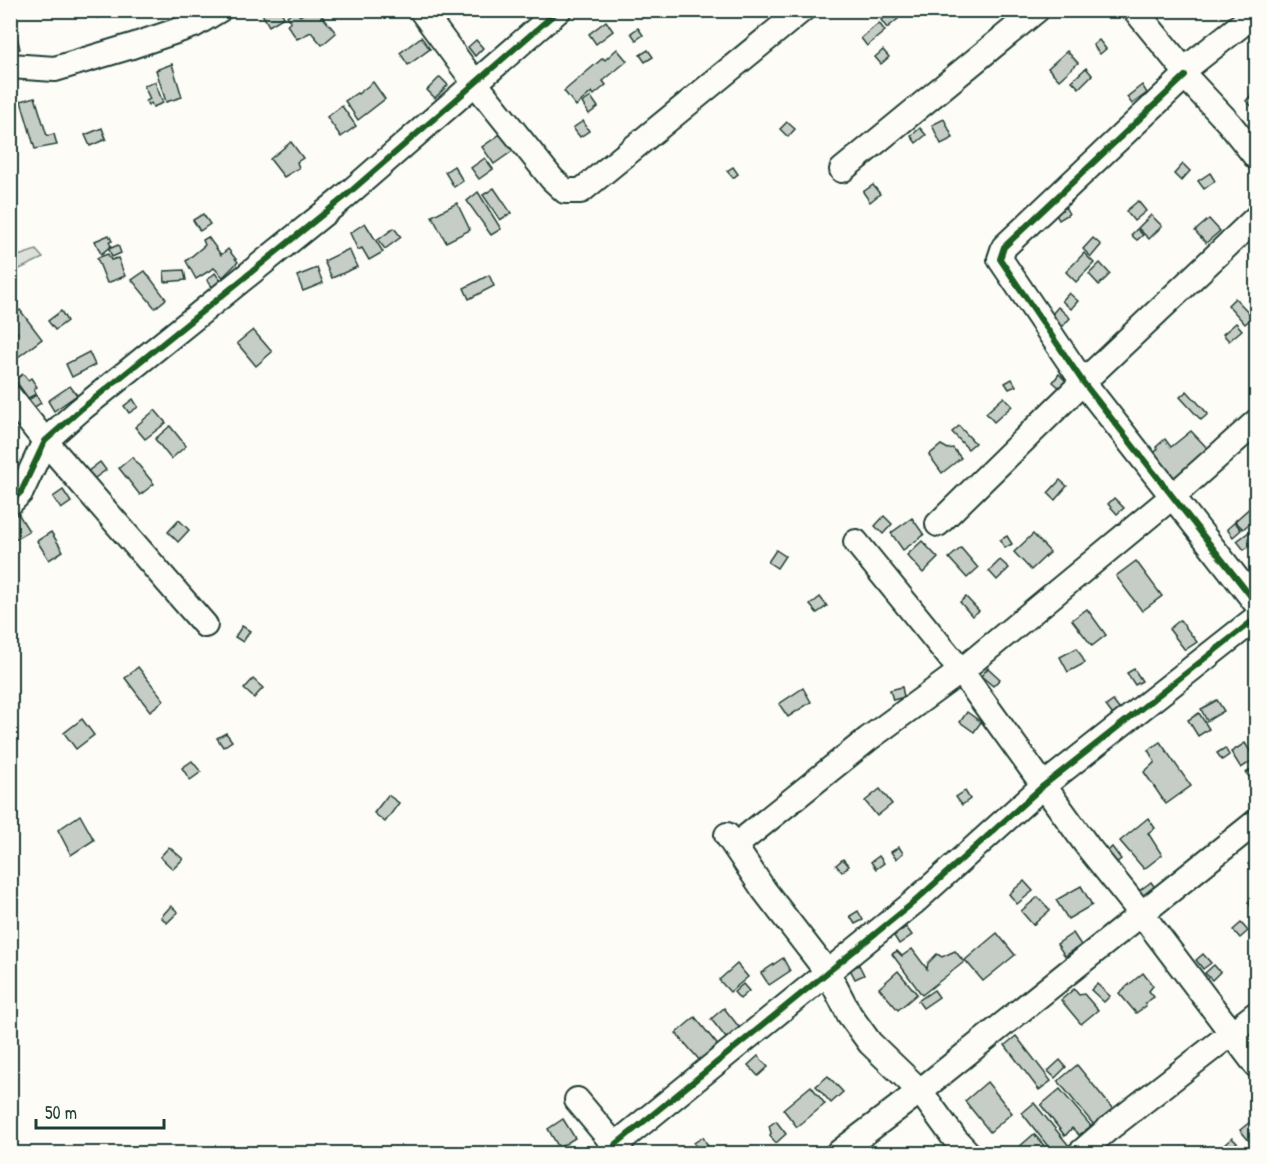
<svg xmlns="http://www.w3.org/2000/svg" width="1267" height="1164" font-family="'Patrick Hand',sans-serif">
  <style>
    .green { fill: #dde0db; stroke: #7e8e88; stroke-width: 1.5 }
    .building { fill: #c6cdc7; stroke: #1f3d34; stroke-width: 1.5 }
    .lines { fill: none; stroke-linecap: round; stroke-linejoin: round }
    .minor-casing { stroke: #1f3d34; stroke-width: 28 }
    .minor { stroke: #fdfcf7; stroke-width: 24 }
    .cycleway-casing { stroke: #fdfcf7; stroke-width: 10 }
    .cycleway { stroke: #1b5e20; stroke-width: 6 }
  </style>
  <rect width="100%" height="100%" fill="#fdfcf7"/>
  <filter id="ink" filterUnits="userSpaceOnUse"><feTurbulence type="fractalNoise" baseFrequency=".0167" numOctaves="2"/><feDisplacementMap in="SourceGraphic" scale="12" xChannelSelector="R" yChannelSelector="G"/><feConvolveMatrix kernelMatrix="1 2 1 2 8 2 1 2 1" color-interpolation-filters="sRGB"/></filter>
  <g filter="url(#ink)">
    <polygon class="green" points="36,250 43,258 11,273 11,256 12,258"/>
    <g class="building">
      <polygon points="94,10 110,10 111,13 97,18"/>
      <polygon points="260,10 280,10 284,17 269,26"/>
      <polygon points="295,10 300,16 309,10 317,10 336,33 322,45 311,32 297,39 287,25 291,22 287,16"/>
      <polygon points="892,12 898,19 887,28 881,20"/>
      <polygon points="606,21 613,31 596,44 589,34"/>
      <polygon points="879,23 885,31 867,46 861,38"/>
      <polygon points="638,28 643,35 636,40 631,33"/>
      <polygon points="15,29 20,49 10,51 10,30"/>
      <polygon points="421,37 430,49 408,65 400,53"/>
      <polygon points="476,40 483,48 475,56 468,47"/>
      <polygon points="1099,40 1106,49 1100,54 1093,45"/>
      <polygon points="617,49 627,61 603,81 606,85 594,95 592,92 576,106 564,91 603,58 605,60"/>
      <polygon points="648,50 653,57 645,62 640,55"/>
      <polygon points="883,50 889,57 881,64 875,57"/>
      <polygon points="1067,51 1078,63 1059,80 1048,68"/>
      <polygon points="172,64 182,97 166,102 156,70"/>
      <polygon points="1086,68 1092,75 1079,88 1072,81"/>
      <polygon points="440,77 448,85 435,98 427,90"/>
      <polygon points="155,82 163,103 153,107 151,103 148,105 146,101 150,99 144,86"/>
      <polygon points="373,82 385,99 358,120 345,101 357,93 358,94"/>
      <polygon points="1142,85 1147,93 1132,104 1127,97"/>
      <polygon points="1256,89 1256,108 1255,109 1246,101"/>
      <polygon points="35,97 47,136 54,134 57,145 35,149 21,101"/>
      <polygon points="591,97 598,107 589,114 582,103"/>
      <polygon points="342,106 356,126 341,137 327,117"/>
      <polygon points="14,115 16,125 12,126 15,134 10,135 10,116"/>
      <polygon points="944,119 953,138 941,144 932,125"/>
      <polygon points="583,121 589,131 580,137 573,128"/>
      <polygon points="787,122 795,129 788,137 780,129"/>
      <polygon points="102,128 106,139 90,146 85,135"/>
      <polygon points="509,128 521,145 494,164 482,147"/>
      <polygon points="920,128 926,135 916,143 911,136"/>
      <polygon points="291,142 303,158 297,162 299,168 284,177 270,159"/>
      <polygon points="485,158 493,169 479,179 471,168"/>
      <polygon points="1183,164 1190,171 1181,181 1174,174"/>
      <polygon points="454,166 463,181 454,187 445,172"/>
      <polygon points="733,167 738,174 733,178 727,171"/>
      <polygon points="1210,173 1215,181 1204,189 1198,181"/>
      <polygon points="873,185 880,194 870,202 863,192"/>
      <polygon points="494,188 511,213 500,220 483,195"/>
      <polygon points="478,192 501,229 491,235 467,201"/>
      <polygon points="1138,201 1146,211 1134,221 1126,211"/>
      <polygon points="457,203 470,230 446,242 432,216"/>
      <polygon points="1064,205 1069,214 1059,220 1054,211"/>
      <polygon points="203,214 210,224 200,231 193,220"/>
      <polygon points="1151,215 1162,226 1149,239 1138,228"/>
      <polygon points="1209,219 1220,231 1206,243 1195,231"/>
      <polygon points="365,223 383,252 369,260 362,248 358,250 350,233"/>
      <polygon points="394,228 401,237 385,249 378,240"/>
      <polygon points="1137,229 1143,235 1137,240 1131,235"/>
      <polygon points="109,235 112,241 109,242 111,246 101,254 95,241"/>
      <polygon points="208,237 221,255 228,249 238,262 223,277 214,268 196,279 186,261 205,245 203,240"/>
      <polygon points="1093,238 1101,245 1091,257 1083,249"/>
      <polygon points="118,245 121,253 112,257 109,249"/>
      <polygon points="349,249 357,267 332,278 324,261"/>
      <polygon points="1084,253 1094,263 1076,282 1066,272"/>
      <polygon points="108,254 111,260 118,258 125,276 107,283 97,258"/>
      <polygon points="1100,263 1110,274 1099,285 1089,274"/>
      <polygon points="317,268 323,283 303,291 297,276"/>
      <polygon points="184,270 186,280 165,282 164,271"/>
      <polygon points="145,271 166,299 155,308 132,280"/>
      <polygon points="215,273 221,281 213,288 207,280"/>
      <polygon points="489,275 494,286 469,299 464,288"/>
      <polygon points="1069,293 1078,301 1071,309 1062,301"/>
      <polygon points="1235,298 1253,317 1245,324 1228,305"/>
      <polygon points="1058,307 1070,318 1058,332 1046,321"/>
      <polygon points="20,310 42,339 10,363 10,335 12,337 18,333 10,323 10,317"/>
      <polygon points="61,311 67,321 55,330 48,321"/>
      <polygon points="1236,323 1242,330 1229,341 1223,334"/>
      <polygon points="253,330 272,352 256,366 237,343"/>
      <polygon points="89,352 95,365 72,377 66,364"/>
      <polygon points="23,374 28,380 31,378 37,387 34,390 36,394 28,398 15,380"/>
      <polygon points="1059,374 1068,383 1062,390 1053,382"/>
      <polygon points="1012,379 1016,386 1009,389 1005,383"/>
      <polygon points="70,386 77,395 54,411 48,401"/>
      <polygon points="1187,391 1208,414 1201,420 1180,397"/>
      <polygon points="36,395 41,403 33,408 28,400"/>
      <polygon points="1004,397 1012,406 994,422 986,413"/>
      <polygon points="133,399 138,407 129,413 124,406"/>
      <polygon points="155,410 166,423 145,439 135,427"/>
      <polygon points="170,426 186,446 171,459 155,439"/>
      <polygon points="959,426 975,443 968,449 952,432"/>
      <polygon points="1191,431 1211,452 1190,470 1184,469 1173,480 1152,455 1158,449 1156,447 1165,439 1171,447"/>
      <polygon points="941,445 948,449 953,448 961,458 942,473 929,455"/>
      <polygon points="132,457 154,484 140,495 119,468"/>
      <polygon points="100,462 106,470 92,480 87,472"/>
      <polygon points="1060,480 1067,486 1055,500 1048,493"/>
      <polygon points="63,490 71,502 61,509 53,497"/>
      <polygon points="1114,498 1124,508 1117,514 1108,504"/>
      <polygon points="11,502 29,531 10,543 10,503"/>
      <polygon points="1253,505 1256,510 1256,518 1243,529 1235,521"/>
      <polygon points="884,516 892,524 883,534 875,526"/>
      <polygon points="912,518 924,535 903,550 891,533"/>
      <polygon points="179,520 189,530 178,542 168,532"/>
      <polygon points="1235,522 1241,530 1233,537 1227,529"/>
      <polygon points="51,532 63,551 49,560 37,541"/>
      <polygon points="1249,532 1256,541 1244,550 1237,541"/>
      <polygon points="1033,534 1050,552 1031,570 1014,552"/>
      <polygon points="1007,536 1012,544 1005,548 1000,540"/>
      <polygon points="922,541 938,558 923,573 907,555"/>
      <polygon points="961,548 978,568 967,578 949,558"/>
      <polygon points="776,550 785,556 777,568 768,562"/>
      <polygon points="1000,560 1009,568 997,580 989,571"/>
      <polygon points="1136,561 1162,596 1142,611 1116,576"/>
      <polygon points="820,597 827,606 817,613 810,605"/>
      <polygon points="966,597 979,611 972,616 960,602"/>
      <polygon points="1087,609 1106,635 1092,646 1072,620"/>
      <polygon points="1180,620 1197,642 1185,650 1169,629"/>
      <polygon points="242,626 250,631 243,642 235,637"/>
      <polygon points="1077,648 1085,663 1068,672 1060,657"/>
      <polygon points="138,667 164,700 150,711 125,678"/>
      <polygon points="988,668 1000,679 993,686 981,676"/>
      <polygon points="1134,669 1142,681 1135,685 1127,673"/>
      <polygon points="253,679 263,688 254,698 244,689"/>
      <polygon points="902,687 904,697 893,700 890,690"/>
      <polygon points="803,688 811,702 788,717 779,704"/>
      <polygon points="1217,700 1224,711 1207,721 1201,709"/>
      <polygon points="1113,701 1122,713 1116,719 1106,706"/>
      <polygon points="967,712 981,722 974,732 960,722"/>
      <polygon points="1199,713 1209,729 1198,736 1188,720"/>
      <polygon points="82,719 94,735 76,749 64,733"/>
      <polygon points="226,733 232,741 223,747 217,738"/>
      <polygon points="1160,742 1191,786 1166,804 1144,772 1155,762 1148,750"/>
      <polygon points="1245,743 1255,759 1241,768 1231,752"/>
      <polygon points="1225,748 1229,755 1222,760 1217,753"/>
      <polygon points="192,761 201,772 190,780 182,768"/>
      <polygon points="1254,767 1256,769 1255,784 1246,773"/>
      <polygon points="880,789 892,804 877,816 865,801"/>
      <polygon points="965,791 970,799 962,805 956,797"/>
      <polygon points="388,795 399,803 385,822 374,813"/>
      <polygon points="80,815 94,840 71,855 58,830"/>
      <polygon points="1148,818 1155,828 1148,833 1162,855 1144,869 1120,841"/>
      <polygon points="169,847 183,859 173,869 160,857"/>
      <polygon points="899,847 903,853 896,859 891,852"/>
      <polygon points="1112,847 1121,859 1116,863 1107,852"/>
      <polygon points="879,856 884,863 876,869 871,862"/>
      <polygon points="1256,858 1256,876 1248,864"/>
      <polygon points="843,859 849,866 842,872 836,865"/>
      <polygon points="1024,881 1033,891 1017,904 1009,894"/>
      <polygon points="1151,882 1156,889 1145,898 1139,891"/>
      <polygon points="1081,886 1092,905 1068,919 1056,900"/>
      <polygon points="1256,895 1256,913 1248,902"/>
      <polygon points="1038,897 1050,910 1033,925 1021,911"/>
      <polygon points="171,906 178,912 167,923 161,917"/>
      <polygon points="858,911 863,920 855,924 850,916"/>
      <polygon points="1241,923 1248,931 1240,938 1233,930"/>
      <polygon points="906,927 912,935 899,944 894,936"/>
      <polygon points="997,933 1015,955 983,981 965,960"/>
      <polygon points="1073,933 1081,945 1065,956 1057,944"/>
      <polygon points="912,949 927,969 928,963 937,954 942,957 955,951 964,962 922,995 892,954 897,951 902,956"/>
      <polygon points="1203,954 1211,963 1203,969 1196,960"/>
      <polygon points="783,958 790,971 769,985 761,973"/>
      <polygon points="737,964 748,977 730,992 719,980"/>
      <polygon points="859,965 864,975 855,979 850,969"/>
      <polygon points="1214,965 1220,972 1212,980 1205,973"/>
      <polygon points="898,971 917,994 898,1010 879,988"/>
      <polygon points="1143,973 1153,986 1149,991 1154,997 1145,1003 1146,1006 1136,1013 1119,993"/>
      <polygon points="743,984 749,991 740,999 734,992"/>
      <polygon points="1097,984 1110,996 1104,1002 1091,990"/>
      <polygon points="1074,989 1079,995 1084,994 1098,1010 1081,1024 1061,1000"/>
      <polygon points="934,990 939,997 923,1008 918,1001"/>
      <polygon points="724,1008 743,1032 730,1043 711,1019"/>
      <polygon points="695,1017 720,1048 702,1063 676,1033"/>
      <polygon points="1016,1036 1051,1081 1039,1090 1005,1045"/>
      <polygon points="758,1056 768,1067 758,1076 748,1065"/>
      <polygon points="1060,1060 1066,1067 1055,1078 1048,1071"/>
      <polygon points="1077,1065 1117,1114 1098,1130 1058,1081"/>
      <polygon points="828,1076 843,1092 831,1103 816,1086"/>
      <polygon points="987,1082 1012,1113 990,1132 965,1101"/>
      <polygon points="811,1086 825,1104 797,1127 783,1109"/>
      <polygon points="1060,1089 1091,1126 1079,1135 1072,1128 1065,1136 1041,1105"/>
      <polygon points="1034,1103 1070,1147 1062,1154 1054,1154 1022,1113"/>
      <polygon points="1256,1117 1256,1146 1255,1148 1240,1130"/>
      <polygon points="563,1119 575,1138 559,1148 548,1129"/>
      <polygon points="776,1121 786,1134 776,1143 770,1136 771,1133 769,1126"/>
      <polygon points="1034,1134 1045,1147 1036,1154 1011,1154"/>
      <polygon points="703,1137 712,1154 699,1154 694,1143"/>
      <polygon points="1232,1138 1241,1147 1234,1154 1214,1154"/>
    </g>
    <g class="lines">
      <defs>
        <g id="minor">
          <polyline points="421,10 475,83 552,179 565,191 581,191 802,10"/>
          <polyline points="1135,10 1184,70 1188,75 1185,76 1229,123 1256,157"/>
          <polyline points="10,66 55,69 132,46 194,25 219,10"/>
          <polyline points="1184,70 1256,13"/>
          <polyline points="1185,76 1004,247 1000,259 1083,382 1256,603"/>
          <polyline points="842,170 1037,10"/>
          <polyline points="10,397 45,441 205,625"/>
          <polyline points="10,503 21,492 45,441 80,410 342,199 559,10"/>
          <polyline points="938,524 1083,382 1256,218"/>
          <polyline points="856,542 961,671 1088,847 1141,913 1256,1065"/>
          <polyline points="727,835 764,890 828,973 849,1014 870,1043 920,1091 955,1139 969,1154"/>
          <polyline points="735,846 868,739 961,671 1173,496 1256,422"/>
          <polyline points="577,1100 622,1154"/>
          <polyline points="615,1145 913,903 1043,786 1256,618"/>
          <polyline points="837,1154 920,1091 1256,822"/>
          <polyline points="1079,1154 1108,1129 1256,1014"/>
        </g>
      </defs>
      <use href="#minor" class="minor-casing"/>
      <use href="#minor" class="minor"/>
      <defs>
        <g id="cycleway">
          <polyline points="1185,76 1004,247 1000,259 1083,382 1256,603"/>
          <polyline points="10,503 21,492 45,441 80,410 342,199 559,10"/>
          <polyline points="615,1145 913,903 1043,786 1256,618"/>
        </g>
      </defs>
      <use href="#cycleway" class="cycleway-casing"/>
      <use href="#cycleway" class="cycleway"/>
    </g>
  </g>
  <rect width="1267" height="1164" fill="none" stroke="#fdfcf7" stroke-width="36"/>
  <rect x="18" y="18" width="1231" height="1128" fill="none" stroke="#1f3d34" stroke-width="2" filter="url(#ink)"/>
  <path d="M36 1119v9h128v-9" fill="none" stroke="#1f3d34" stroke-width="3"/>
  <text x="45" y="1119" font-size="18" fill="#1f3d34" stroke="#fdfcf7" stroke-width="4.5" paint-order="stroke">50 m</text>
</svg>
